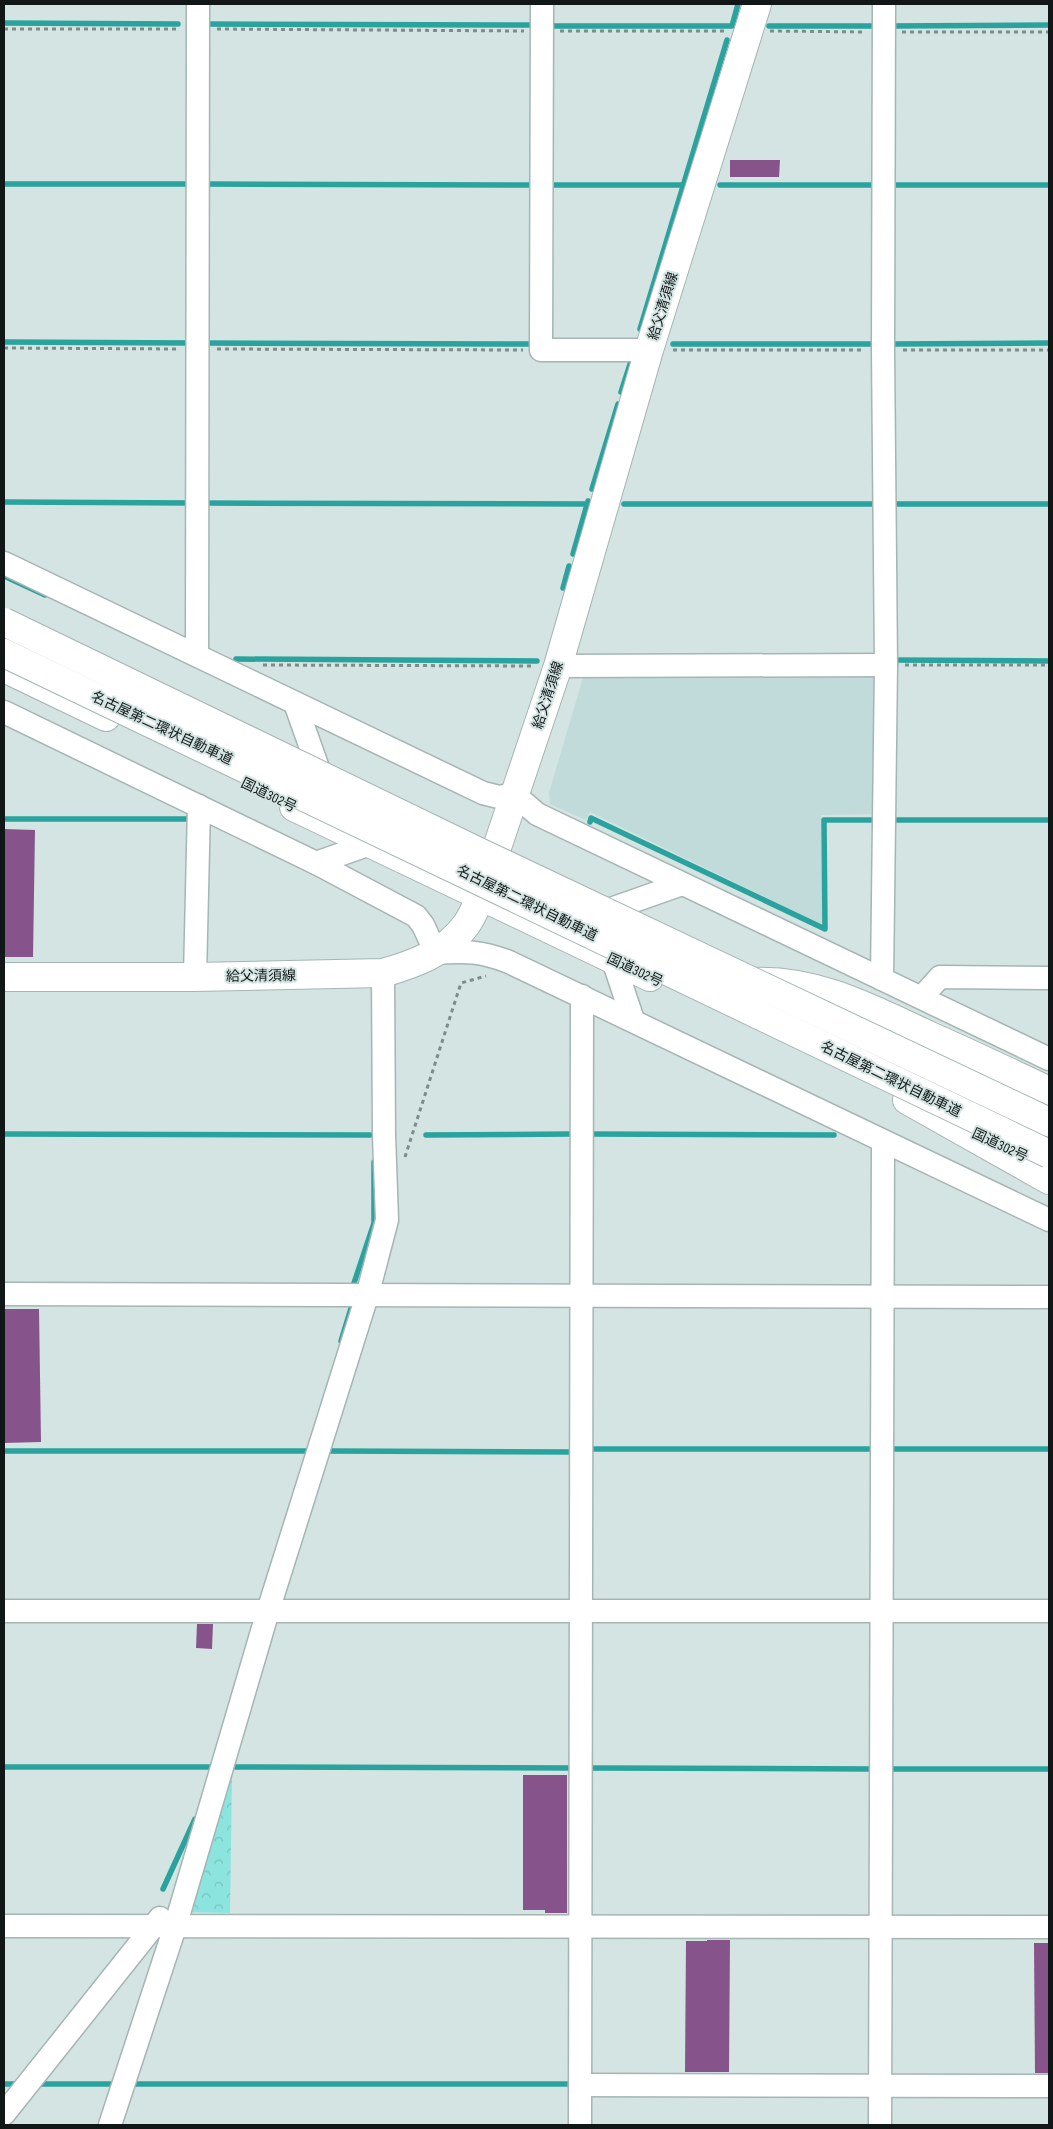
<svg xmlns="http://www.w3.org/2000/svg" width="1053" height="2129" font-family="'Sofia Sans Condensed','Noto Sans JP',sans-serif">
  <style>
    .built { fill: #c0dbd9 }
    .forest { fill: url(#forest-crowns) }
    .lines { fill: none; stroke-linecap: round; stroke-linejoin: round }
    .stream { stroke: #2aa29d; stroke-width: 5.5 }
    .building { fill: #86548b }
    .minor-casing { stroke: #a5b5b4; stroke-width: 25 }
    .major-casing { stroke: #a5b5b4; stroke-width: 30 }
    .highway-casing { stroke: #a5b5b4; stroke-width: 30 }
    .path { stroke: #7e8b89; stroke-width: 3; stroke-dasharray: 4 4; stroke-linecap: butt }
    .minor { stroke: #fff; stroke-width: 22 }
    .major { stroke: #fff; stroke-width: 28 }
    .highway { stroke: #fff; stroke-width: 28 }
    .highway-bridge-casing { stroke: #a5b5b4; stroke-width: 30; stroke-linecap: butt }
    .highway-bridge { stroke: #fff; stroke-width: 28 }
    .labels { text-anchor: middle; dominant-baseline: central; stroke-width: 4; stroke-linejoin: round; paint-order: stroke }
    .street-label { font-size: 14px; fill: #111716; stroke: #d3e4e2 }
  </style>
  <defs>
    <pattern id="forest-crowns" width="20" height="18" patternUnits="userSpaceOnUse" patternTransform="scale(1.25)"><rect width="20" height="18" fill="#8be4de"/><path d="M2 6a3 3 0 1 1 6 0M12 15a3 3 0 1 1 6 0" fill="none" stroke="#77c3be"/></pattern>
  </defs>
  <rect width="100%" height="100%" fill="#d3e4e2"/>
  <polygon class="built" points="585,671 880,671 880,814 821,815 823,925 590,812 586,820 550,804 549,793"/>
  <polygon class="forest" points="232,1773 230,1913 185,1912"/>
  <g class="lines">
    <g class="stream">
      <polyline points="4,23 178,24"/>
      <polyline points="203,24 536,25"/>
      <polyline points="549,26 732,26 738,4"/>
      <polyline points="769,26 878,26"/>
      <polyline points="891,26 1049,25"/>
      <polyline points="4,184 192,184"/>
      <polyline points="204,184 536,185"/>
      <polyline points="546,185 684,185"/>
      <polyline points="720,185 879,185"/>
      <polyline points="890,185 1049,185"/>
      <polyline points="640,329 727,40"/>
      <polyline points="4,342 192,343 192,341"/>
      <polyline points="205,343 534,344"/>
      <polyline points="673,344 877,344"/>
      <polyline points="892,344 1049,343"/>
      <polyline points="621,392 632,358"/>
      <polyline points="592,489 618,404"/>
      <polyline points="4,502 192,503"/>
      <polyline points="202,503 590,504"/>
      <polyline points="624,504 880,504"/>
      <polyline points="891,504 1049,504"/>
      <polyline points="573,554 588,501"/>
      <polyline points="4,576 45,595"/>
      <polyline points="563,588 569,566"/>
      <polyline points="236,659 537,661"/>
      <polyline points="894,660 1049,661"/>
      <polyline points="4,819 191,819"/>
      <polyline points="892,820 1049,820"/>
      <polyline points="590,822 591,818 825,929 824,820 880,820"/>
      <polyline points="4,1134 370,1135"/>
      <polyline points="587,1134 834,1135"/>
      <polyline points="426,1135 571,1134"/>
      <polyline points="352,1289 374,1223 374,1162"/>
      <polyline points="341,1341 352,1305"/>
      <polyline points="587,1449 872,1449"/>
      <polyline points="889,1449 1049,1449"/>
      <polyline points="4,1451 308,1451"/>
      <polyline points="327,1451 573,1452"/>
      <polyline points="4,1767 211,1767"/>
      <polyline points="232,1767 574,1768"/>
      <polyline points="587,1768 874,1769"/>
      <polyline points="888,1769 1049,1769"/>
      <polyline points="163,1889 195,1819"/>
      <polyline points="4,2084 14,2084"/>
      <polyline points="40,2084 113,2084"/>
      <polyline points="132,2084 572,2084"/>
    </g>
  </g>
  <g class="building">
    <polygon points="730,160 780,160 779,177 730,177"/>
    <polygon points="4,829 35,830 33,957 4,957"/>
    <polygon points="4,1309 39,1309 41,1442 4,1443"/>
    <polygon points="197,1624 213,1624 212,1649 196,1648"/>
    <polygon points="523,1775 567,1775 567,1913 545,1913 545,1910 523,1910"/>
    <polygon points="707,1940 730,1940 729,2072 685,2072 686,1941 707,1941"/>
    <polygon points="1034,1943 1049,1943 1049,2073 1035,2073"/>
  </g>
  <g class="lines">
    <defs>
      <g id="minor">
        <polyline points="542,4 541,350 649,350"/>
        <polyline points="4,563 483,793 499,797 514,794 537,814 1049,1059"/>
        <polyline points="197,655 198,4"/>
        <polyline points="558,666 886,665"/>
        <polyline points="295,703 324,785"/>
        <path d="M 4,712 L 316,863 L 416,916 L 423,925 L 436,953 C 466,951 481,951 509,962 L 1049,1220"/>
        <polyline points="316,863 370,844"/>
        <polyline points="594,915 682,884"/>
        <polyline points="613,960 633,1020"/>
        <polyline points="195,977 199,806"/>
        <polyline points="882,979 886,665 883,350 884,4"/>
        <polyline points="922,997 940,977 1049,978"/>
        <polyline points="4,1294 1049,1297"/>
        <polyline points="4,1611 1049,1611"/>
        <polyline points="4,1926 1049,1927"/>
        <polyline points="580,2085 1049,2086"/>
        <polyline points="4,2114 160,1918"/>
        <polyline points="110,2125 175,1927 268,1611 367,1296 387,1220 384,1135 383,973"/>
        <polyline points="580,2125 582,996"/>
        <polyline points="880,2125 883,1142"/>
      </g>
      <path id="major" d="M 4,977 L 195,977 L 383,973 C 414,964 446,953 466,925 C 472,917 476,907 480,898 L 558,666 L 649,350 L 757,4"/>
      <g id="highway">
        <polyline points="4,668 106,717"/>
        <polyline points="294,807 650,977"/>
        <path d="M 751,982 C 815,978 872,1009 928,1035 C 969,1053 1009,1072 1049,1091"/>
        <polyline points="907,1100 1049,1180"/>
      </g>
    </defs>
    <use href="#minor" class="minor-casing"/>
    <use href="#major" class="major-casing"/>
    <use href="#highway" class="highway-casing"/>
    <g class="path">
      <polyline points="4,29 179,29"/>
      <polyline points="217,29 524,31"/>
      <polyline points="560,31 726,31"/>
      <polyline points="770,31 866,32"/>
      <polyline points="902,32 1049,32"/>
      <polyline points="4,348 178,349"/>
      <polyline points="217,349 523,350"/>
      <polyline points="673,350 864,350"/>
      <polyline points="903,350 1049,350"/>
      <polyline points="263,665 535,666"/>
      <polyline points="905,665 1049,665"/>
      <polyline points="405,1157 461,983 486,976"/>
    </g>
    <use href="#minor" class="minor"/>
    <use href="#major" class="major"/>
    <use href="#highway" class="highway"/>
    <defs>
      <g id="highway-bridge">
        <polyline points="4,622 477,851 1049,1122"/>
        <polyline points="4,653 1049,1154"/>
      </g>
    </defs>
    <use href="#highway-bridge" class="highway-bridge-casing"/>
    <use href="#highway-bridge" class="highway-bridge"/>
  </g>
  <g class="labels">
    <g class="street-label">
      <text transform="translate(663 306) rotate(-73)">給父清須線</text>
      <text transform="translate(548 695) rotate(-72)">給父清須線</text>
      <text transform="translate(162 728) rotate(25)">名古屋第二環状自動車道</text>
      <text transform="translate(269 795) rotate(26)">国道302号</text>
      <text transform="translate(527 903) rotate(26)">名古屋第二環状自動車道</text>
      <text transform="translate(635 970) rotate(25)">国道302号</text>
      <text transform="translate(261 976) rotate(-1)">給父清須線</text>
      <text transform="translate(891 1079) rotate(26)">名古屋第二環状自動車道</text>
      <text transform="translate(1000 1145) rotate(25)">国道302号</text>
    </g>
  </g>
  <rect width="1053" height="2129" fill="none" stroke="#111716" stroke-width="10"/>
</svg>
